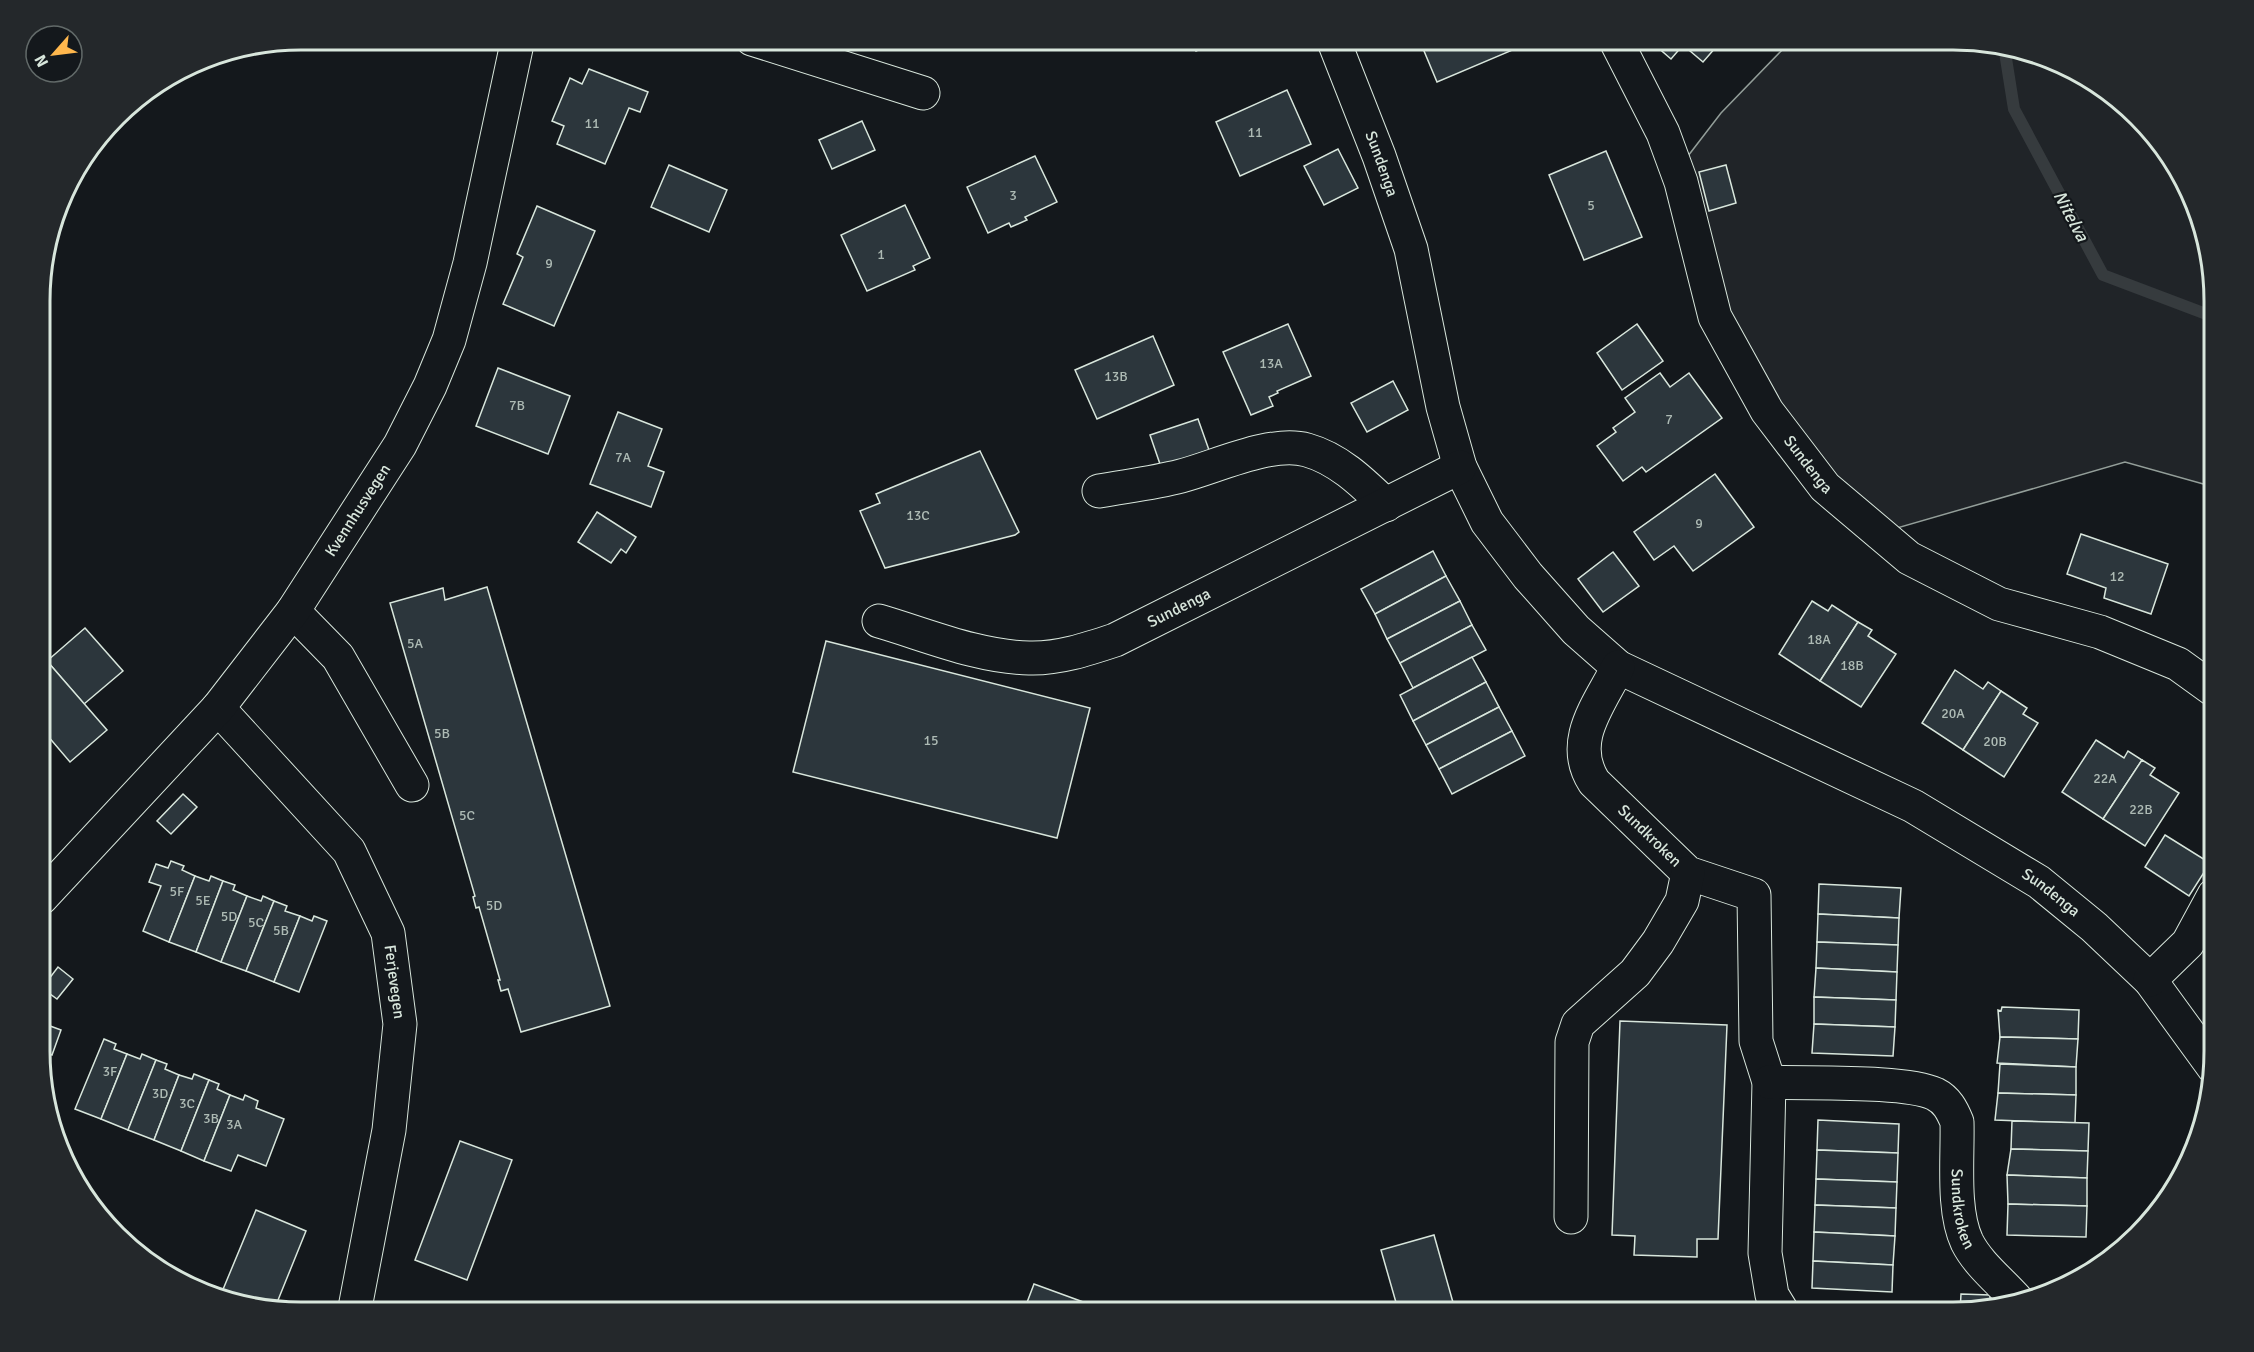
<svg xmlns="http://www.w3.org/2000/svg" width="2254" height="1352" font-family="Signika,sans-serif">
  <style>
    .green { fill: #202428; stroke: #939e99; stroke-width: 1.5 }
    .lines { fill: none; stroke-linecap: round; stroke-linejoin: round }
    .stream { stroke: #363b3e; stroke-width: 12 }
    .building { fill: #2c363c; stroke: #d8e6dc; stroke-width: 1.5 }
    .minor-casing { stroke: #d8e6dc; stroke-width: 35 }
    .minor { stroke: #14181c; stroke-width: 33 }
    .labels { text-anchor: middle; dominant-baseline: central; stroke-width: 4.5; stroke-linejoin: round; paint-order: stroke }
    .number-label { font-size: 14px; fill: #adbab4 }
    .street-label { font-size: 16px; fill: #d8e6dc; stroke: #14181c }
    .water-label { font-size: 18px; font-style: italic; fill: #d8e6dc; stroke: #14181c }
    .rim { fill: none; stroke: #d8e6dc; stroke-width: 3 }
  </style>
  <rect width="100%" height="100%" fill="#14181c"/>
  <polygon class="green" points="1783,39 1954,39 2022,48 2085,74 2171,155 2201,216 2214,283 2214,487 2125,462 1873,535 1756,411 1678,169 1721,113 1786,46"/>
  <g class="lines">
    <polyline class="stream" points="2004,46 2014,109 2103,275 2214,317"/>
  </g>
  <g class="building">
    <polygon points="1191,39 1225,39 1196,51"/>
    <polygon points="1419,39 1527,39 1529,43 1437,82"/>
    <polygon points="1648,39 1723,39 1703,62 1683,45 1671,59"/>
    <polygon points="589,69 648,92 640,112 629,108 605,164 557,144 564,126 552,121 570,78 582,84"/>
    <polygon points="1287,90 1311,144 1240,176 1216,122"/>
    <polygon points="862,121 875,150 832,169 819,140"/>
    <polygon points="1338,149 1358,188 1324,205 1304,166"/>
    <polygon points="1606,151 1642,237 1584,260 1549,175"/>
    <polygon points="1035,156 1057,202 1025,217 1027,220 1011,227 1009,223 988,233 967,187"/>
    <polygon points="669,165 727,190 709,232 651,207"/>
    <polygon points="1726,165 1736,203 1709,211 1699,172"/>
    <polygon points="905,205 930,258 913,266 915,270 867,291 841,235"/>
    <polygon points="537,206 595,231 554,326 503,304 523,257 517,254"/>
    <polygon points="1288,324 1311,376 1277,391 1278,393 1269,397 1273,406 1251,415 1223,352"/>
    <polygon points="1637,324 1663,361 1622,390 1597,353"/>
    <polygon points="1153,336 1174,385 1097,419 1075,370"/>
    <polygon points="498,368 570,396 548,454 476,426"/>
    <polygon points="1660,373 1670,387 1689,373 1722,418 1646,472 1642,467 1623,481 1597,446 1616,432 1613,428 1635,412 1625,398"/>
    <polygon points="1393,381 1408,410 1367,432 1351,403"/>
    <polygon points="618,412 662,429 648,466 664,472 651,507 590,484"/>
    <polygon points="1198,419 1209,450 1161,467 1150,435"/>
    <polygon points="980,451 1019,532 1015,535 885,568 860,511 880,503 876,494"/>
    <polygon points="1715,474 1754,527 1693,571 1674,546 1654,560 1634,532"/>
    <polygon points="597,512 636,537 626,553 621,549 611,563 578,542"/>
    <polygon points="2081,534 2168,564 2151,614 2104,598 2106,588 2067,574"/>
    <polygon points="1433,551 1446,576 1375,614 1361,589"/>
    <polygon points="1613,552 1639,586 1603,612 1578,579"/>
    <polygon points="1446,576 1460,601 1387,639 1375,614"/>
    <polygon points="487,587 610,1006 521,1032 508,989 501,991 498,980 500,980 479,907 476,908 473,897 475,896 390,603 443,588 445,600"/>
    <polygon points="1460,601 1472,625 1400,663 1387,639"/>
    <polygon points="1812,601 1828,611 1832,605 1858,622 1820,681 1779,654"/>
    <polygon points="1858,622 1872,630 1868,636 1896,654 1861,707 1820,681"/>
    <polygon points="1472,625 1486,650 1413,688 1400,663"/>
    <polygon points="85,628 123,671 84,704 47,661"/>
    <polygon points="826,641 1090,708 1057,838 793,772"/>
    <polygon points="1472,657 1486,682 1413,721 1400,695"/>
    <polygon points="47,661 107,730 70,762 41,728 41,683 45,680 41,675 41,667"/>
    <polygon points="1955,670 1983,689 1988,682 2001,691 1963,750 1922,723"/>
    <polygon points="1486,682 1499,707 1426,745 1413,721"/>
    <polygon points="2001,691 2027,708 2023,714 2038,723 2004,777 1963,750"/>
    <polygon points="1499,707 1512,731 1439,769 1426,745"/>
    <polygon points="1512,731 1525,756 1452,794 1439,769"/>
    <polygon points="2096,740 2124,758 2128,751 2142,760 2103,819 2062,792"/>
    <polygon points="2142,760 2155,768 2150,775 2179,793 2145,846 2103,819"/>
    <polygon points="183,794 197,807 171,834 157,821"/>
    <polygon points="2165,835 2210,863 2189,896 2145,867"/>
    <polygon points="171,861 184,866 182,870 195,876 169,942 143,931 161,886 149,882 156,864 168,868"/>
    <polygon points="195,876 209,881 211,876 223,881 196,952 169,942"/>
    <polygon points="223,881 235,885 233,890 247,896 221,962 196,952"/>
    <polygon points="1819,884 1901,888 1899,918 1818,914"/>
    <polygon points="247,896 261,901 263,896 274,901 246,971 221,962"/>
    <polygon points="274,901 287,906 285,911 300,916 274,982 246,971"/>
    <polygon points="1818,914 1899,918 1898,945 1817,942"/>
    <polygon points="300,916 312,921 314,916 327,921 299,992 274,982"/>
    <polygon points="1817,942 1898,945 1897,972 1816,968"/>
    <polygon points="58,967 73,979 57,999 42,988"/>
    <polygon points="1816,968 1897,972 1896,1000 1814,997"/>
    <polygon points="1814,997 1896,1000 1895,1027 1814,1024"/>
    <polygon points="2002,1007 2079,1010 2078,1039 2000,1037 1998,1010 2001,1011"/>
    <polygon points="1620,1021 1727,1025 1718,1239 1697,1239 1697,1257 1634,1255 1635,1236 1612,1235"/>
    <polygon points="42,1023 61,1030 52,1055 41,1051"/>
    <polygon points="1814,1024 1895,1027 1893,1056 1812,1053"/>
    <polygon points="2000,1037 2078,1039 2076,1067 1997,1063"/>
    <polygon points="104,1039 116,1044 114,1049 127,1054 101,1119 75,1109"/>
    <polygon points="127,1054 140,1059 142,1054 156,1060 128,1130 101,1119"/>
    <polygon points="156,1060 167,1064 165,1069 179,1075 154,1140 128,1130"/>
    <polygon points="2000,1064 2076,1067 2076,1095 1998,1093"/>
    <polygon points="194,1074 209,1080 181,1151 154,1140 179,1075 192,1079"/>
    <polygon points="209,1080 219,1084 217,1089 230,1095 204,1161 181,1151"/>
    <polygon points="1998,1093 2076,1095 2075,1123 1995,1120"/>
    <polygon points="230,1095 243,1100 245,1095 258,1101 256,1108 284,1119 266,1166 238,1155 231,1171 204,1161"/>
    <polygon points="1818,1120 1899,1124 1898,1153 1817,1150"/>
    <polygon points="2012,1121 2089,1123 2088,1151 2011,1149"/>
    <polygon points="460,1141 512,1160 467,1280 415,1260"/>
    <polygon points="2011,1149 2088,1151 2087,1178 2007,1175"/>
    <polygon points="1817,1150 1898,1153 1897,1182 1816,1179"/>
    <polygon points="2007,1175 2087,1178 2087,1206 2008,1204"/>
    <polygon points="1816,1179 1897,1182 1896,1208 1815,1205"/>
    <polygon points="2008,1204 2087,1206 2086,1237 2007,1235"/>
    <polygon points="1815,1205 1896,1208 1895,1236 1814,1232"/>
    <polygon points="256,1210 306,1231 274,1310 232,1304 219,1299"/>
    <polygon points="1814,1232 1895,1236 1893,1265 1813,1261"/>
    <polygon points="1434,1235 1456,1313 1399,1313 1381,1250"/>
    <polygon points="1813,1261 1893,1265 1892,1292 1812,1288"/>
    <polygon points="1034,1284 1086,1303 1082,1313 1023,1313"/>
    <polygon points="1961,1294 1990,1295 1990,1307 1960,1312"/>
  </g>
  <g class="lines">
    <defs>
      <g id="minor">
        <polyline points="752,39 923,93"/>
        <path id="s1" d="M 1333,39 L 1379,156 L 1411,249 L 1443,407 L 1460,467 L 1487,522 L 1528,576 L 1576,630 L 1618,667 L 1913,806 L 2039,882 L 2094,927 L 2150,980 L 2214,1068"/>
        <path id="s2" d="M 1615,39 L 1663,133 L 1681,182 L 1715,317 L 1767,411 L 1825,487 L 1909,558 L 1999,604 L 2100,632 L 2178,664 L 2214,690"/>
        <path d="M 1099,491 C 1127,486 1154,483 1181,476 C 1216,467 1271,440 1307,450 C 1339,459 1363,483 1386,505"/>
        <polyline points="293,611 338,657 412,785"/>
        <path id="s3" d="M 879,621 C 927,635 978,657 1029,658 C 1058,659 1088,649 1115,640 L 1460,467"/>
        <path id="s4" d="M 1618,667 C 1599,705 1568,741 1594,782 L 1688,873 L 1754,895 L 1756,1041 L 1769,1082 L 1765,1253 L 1772,1295 L 1783,1313"/>
        <path id="s5" d="M 218,708 L 349,851 L 388,933 L 400,1024 L 389,1130 L 354,1313"/>
        <path id="s6" d="M 41,898 L 218,708 L 293,611 L 400,445 L 430,386 L 449,340 L 470,263 L 518,39"/>
        <polyline points="2150,980 2188,943 2214,895"/>
        <path id="s7" d="M 1769,1082 C 1807,1084 1905,1080 1935,1094 C 1947,1100 1952,1110 1957,1122 C 1958,1158 1952,1210 1967,1242 C 1978,1264 2000,1281 2016,1299"/>
        <polyline points="1571,1217 1572,1042 1578,1024 1635,973 1658,942 1682,901 1688,873"/>
      </g>
    </defs>
    <use href="#minor" class="minor-casing"/>
    <use href="#minor" class="minor"/>
  </g>
  <g class="labels">
    <g class="number-label">
      <text x="592" y="123">11</text>
      <text x="1255" y="132">11</text>
      <text x="1013" y="195">3</text>
      <text x="1591" y="205">5</text>
      <text x="881" y="254">1</text>
      <text x="549" y="263">9</text>
      <text x="1271" y="363">13A</text>
      <text x="1116" y="376">13B</text>
      <text x="517" y="405">7B</text>
      <text x="1669" y="419">7</text>
      <text x="623" y="457">7A</text>
      <text x="918" y="515">13C</text>
      <text x="1699" y="523">9</text>
      <text x="2117" y="576">12</text>
      <text x="1819" y="639">18A</text>
      <text x="415" y="643">5A</text>
      <text x="1852" y="665">18B</text>
      <text x="1953" y="713">20A</text>
      <text x="442" y="733">5B</text>
      <text x="931" y="740">15</text>
      <text x="1995" y="741">20B</text>
      <text x="2105" y="778">22A</text>
      <text x="2141" y="809">22B</text>
      <text x="467" y="815">5C</text>
      <text x="177" y="891">5F</text>
      <text x="203" y="900">5E</text>
      <text x="494" y="905">5D</text>
      <text x="229" y="916">5D</text>
      <text x="256" y="922">5C</text>
      <text x="281" y="930">5B</text>
      <text x="110" y="1071">3F</text>
      <text x="160" y="1093">3D</text>
      <text x="187" y="1103">3C</text>
      <text x="211" y="1118">3B</text>
      <text x="234" y="1124">3A</text>
    </g>
    <g class="street-label">
      <text stroke="none"><textPath href="#s1" startOffset="134">Sundenga</textPath></text>
      <text stroke="none"><textPath href="#s2" startOffset="472">Sundenga</textPath></text>
      <text stroke="none"><textPath href="#s6" startOffset="502">Kvennhusvegen</textPath></text>
      <text stroke="none"><textPath href="#s3" startOffset="315">Sundenga</textPath></text>
      <text stroke="none"><textPath href="#s4" startOffset="202">Sundkroken</textPath></text>
      <text stroke="none"><textPath href="#s1" startOffset="1194">Sundenga</textPath></text>
      <text stroke="none"><textPath href="#s5" startOffset="334">Ferjevegen</textPath></text>
      <text stroke="none"><textPath href="#s7" startOffset="291">Sundkroken</textPath></text>
    </g>
    <g class="water-label">
      <text transform="translate(2071 216) rotate(62)">Nitelva</text>
    </g>
  </g>
  <path d="M0 0H2254V1352H0ZM301 50H1953A251 251 0 0 1 2204 301V1051A251 251 0 0 1 1953 1302H301A251 251 0 0 1 50 1051V301A251 251 0 0 1 301 50Z" fill="#24282b" fill-rule="evenodd"/>
  <path class="rim" d="M301 50H1953A251 251 0 0 1 2204 301V1051A251 251 0 0 1 1953 1302H301A251 251 0 0 1 50 1051V301A251 251 0 0 1 301 50Z"/>
  <g transform="translate(54 54) rotate(242)"><circle r="28" fill="#14181c" stroke="#626a69" stroke-width="1.5"/>
  <path d="M0-4.5L10 22L0 15L-10 22Z" fill="#ffb74d"/>
  <text y="-9" font-size="16" font-weight="bold" text-anchor="middle" fill="#d8e6dc">N</text>
  </g>
</svg>
